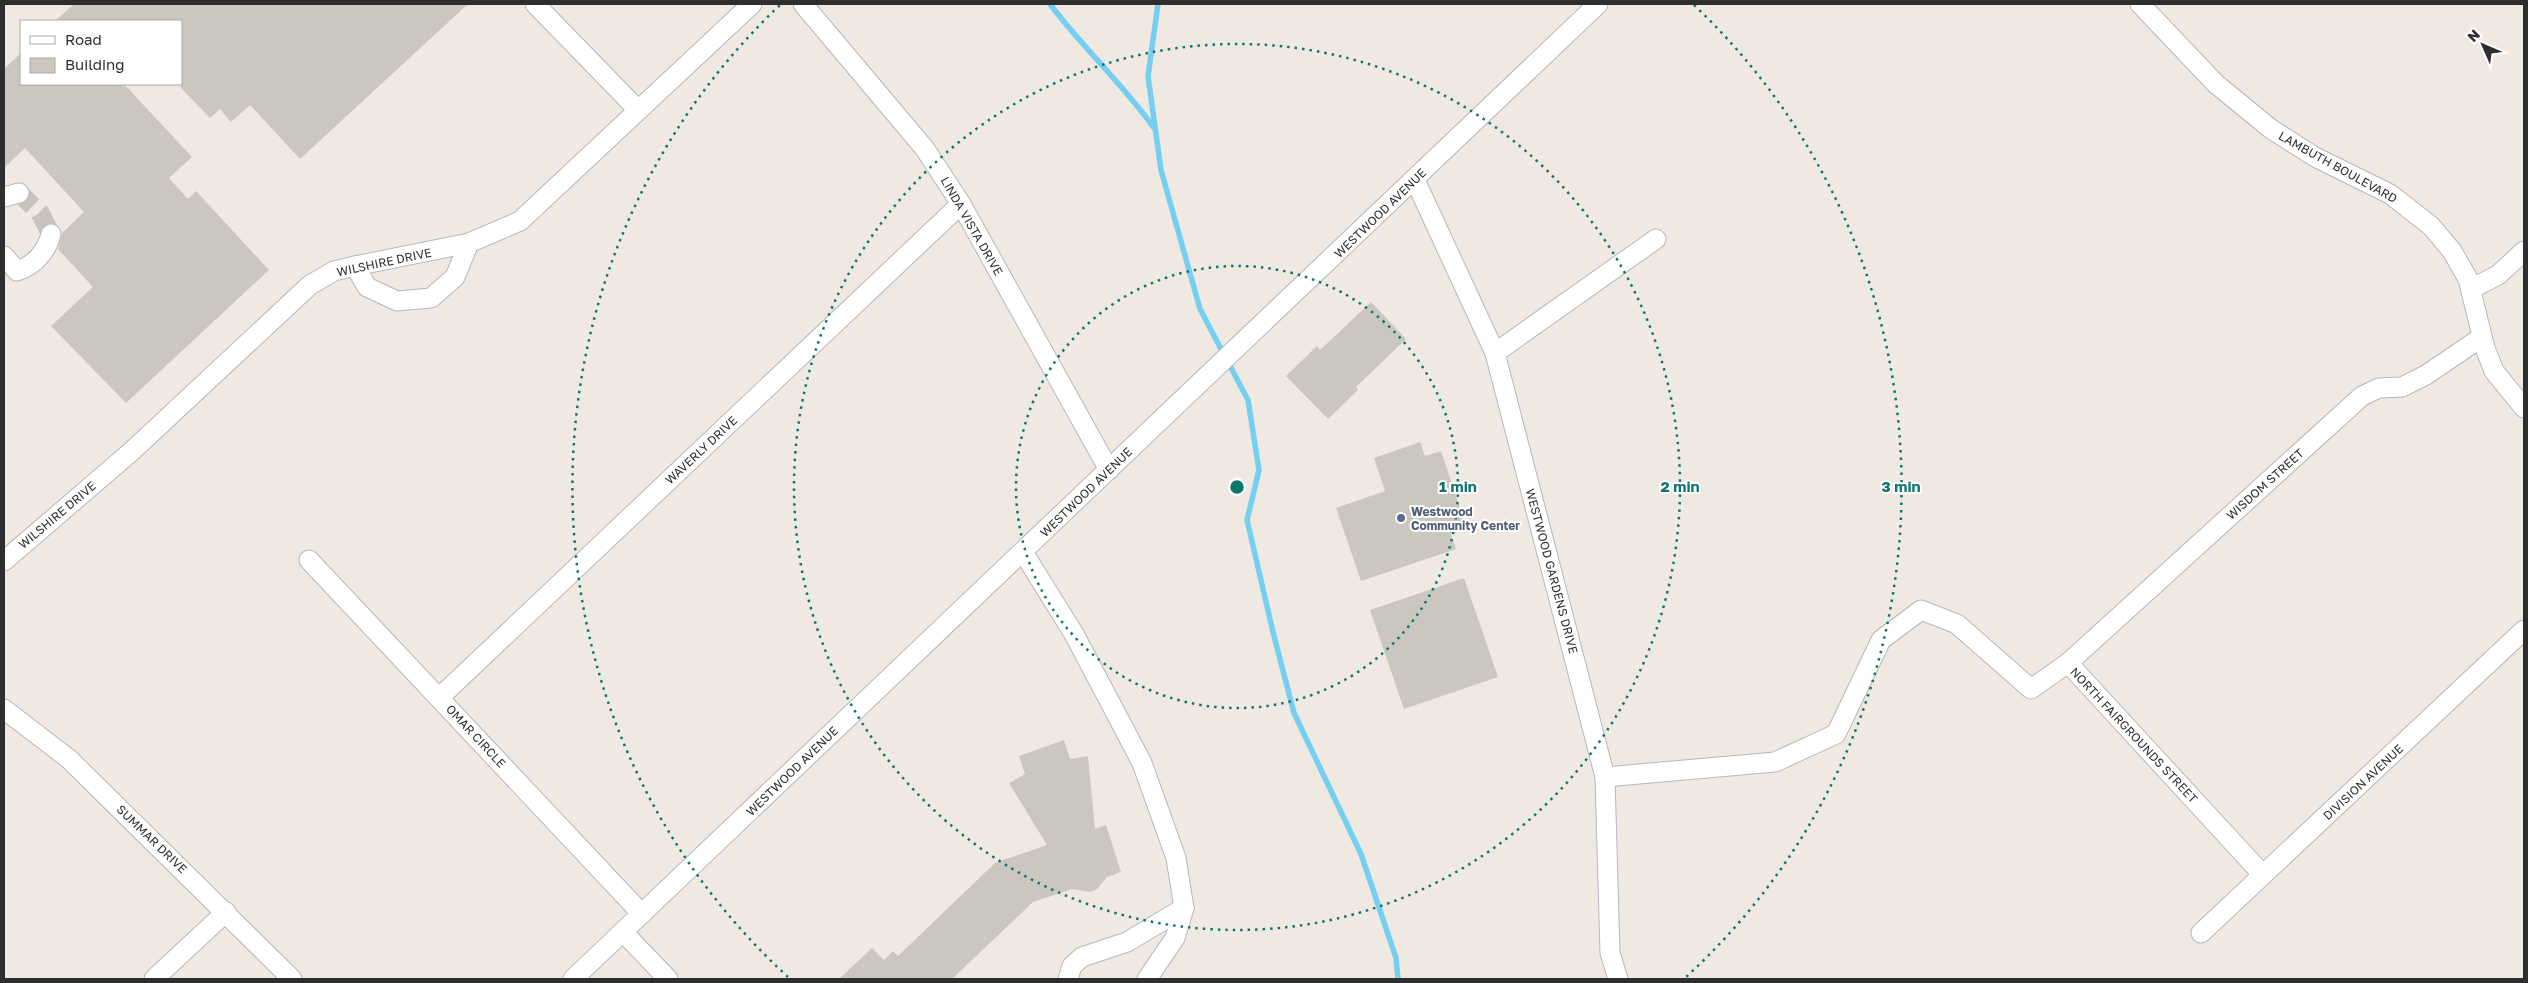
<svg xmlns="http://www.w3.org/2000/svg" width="2528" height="983" font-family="'Golos Text',sans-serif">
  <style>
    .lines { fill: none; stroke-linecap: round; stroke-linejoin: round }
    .stream { stroke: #75cff0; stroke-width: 5.5 }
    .building { fill: #cbc7bf }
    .minor-tunnel { stroke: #c8c4bd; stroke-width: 19; stroke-dasharray: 19 9; stroke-linecap: butt }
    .minor-casing { stroke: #b4b7c1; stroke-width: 21 }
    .minor { stroke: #fff; stroke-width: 19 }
    .ring { fill: none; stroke: #0f766e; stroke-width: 2.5; stroke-dasharray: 2.5 5 }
    .service-dot { fill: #5c6f8a; stroke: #fff; stroke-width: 2 }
    .labels { text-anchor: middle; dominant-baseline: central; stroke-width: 4; stroke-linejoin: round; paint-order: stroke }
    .street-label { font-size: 12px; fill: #2e2e2e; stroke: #fff }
    .service-label { font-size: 12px; font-weight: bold; fill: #4e5e75; stroke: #fff; text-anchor: start }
    .centre { fill: #0f766e; stroke: #fff; stroke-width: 2.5 }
    .ring-label { font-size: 15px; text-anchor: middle; font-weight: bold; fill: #0f766e; stroke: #fff; stroke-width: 4; stroke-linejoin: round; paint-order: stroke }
  </style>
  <rect width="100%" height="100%" fill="#efe9e1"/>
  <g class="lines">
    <g class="stream">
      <path d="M 1050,4 C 1082,47 1123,84 1154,128"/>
      <polyline points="1158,4 1148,76 1161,170 1200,309 1248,400 1259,470 1247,520 1273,632 1294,713 1361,854 1396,958 1398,979"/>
    </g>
  </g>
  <g class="building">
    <polygon points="74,4 468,4 300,159 250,105 231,122 220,109 210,118 181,88 181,21 55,21"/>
    <polygon points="21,53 21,84 124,84 192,157 169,178 188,199 196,191 269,270 126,403 51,326 93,287 58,249 62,233 84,212 25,148 4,168 4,69"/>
    <polygon points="1371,302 1406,339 1356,387 1358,390 1328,419 1286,376 1317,346 1320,350"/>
    <polygon points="1420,442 1425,456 1441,451 1467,529 1451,534 1456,549 1361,581 1336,508 1385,491 1374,458"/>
    <polygon points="1464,578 1498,677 1404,709 1370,610"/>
    <polygon points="1064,740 1070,759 1088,756 1095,829 1106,825 1121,872 1107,877 1097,889 1090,892 1072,889 1033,902 952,979 839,979 872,948 884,960 893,951 898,956 995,863 1047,845 1009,783 1025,774 1019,756"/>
  </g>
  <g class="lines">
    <polyline class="minor-tunnel" points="19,193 40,213 51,234"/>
    <defs>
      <g id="minor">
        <polyline points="535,4 638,110"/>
        <polyline points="803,4 925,149 961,204 1109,470"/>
        <polyline points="2140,4 2216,84 2271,129 2315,157 2390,194 2431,226 2452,251 2468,279 2485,348 2494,371 2524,408"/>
        <polyline points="1415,180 1495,353 1605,777 1610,953 1618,979"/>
        <polyline points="4,197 19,193"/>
        <path d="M 4,256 L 17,271 C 34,266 47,251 51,234"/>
        <polyline points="355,266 367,287 397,301 431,298 455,277 469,243"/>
        <polyline points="2471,289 2498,275 2524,251"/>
        <polyline points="1495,353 1656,239"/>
        <polyline points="1023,552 1074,634 1142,763 1176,858 1184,908 1175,938 1147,979"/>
        <polyline points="309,560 642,914"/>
        <polyline points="4,561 132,451 310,285 334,271 355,266 469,243 520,221 752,4"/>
        <polyline points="2068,663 2362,396 2379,388 2402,387 2426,375 2482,337"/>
        <polyline points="440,697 961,204"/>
        <polyline points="4,709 69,759 292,979"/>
        <polyline points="1605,777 1775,762 1836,734 1881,640 1921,610 1957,624 2031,689 2068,663 2263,875"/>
        <polyline points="623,932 668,979"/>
        <polyline points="2201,933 2524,630"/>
        <polyline points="154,979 226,912"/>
        <polyline points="573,979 1598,4"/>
        <polyline points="1068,979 1072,966 1082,957 1127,942 1184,908"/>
      </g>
    </defs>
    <use href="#minor" class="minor-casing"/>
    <use href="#minor" class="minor"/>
  </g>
  <g class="ring">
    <circle cx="1237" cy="487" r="221"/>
    <circle cx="1237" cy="487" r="443"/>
    <path d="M788 977A664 664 0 0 1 780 5M1694 5A664 664 0 0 1 1686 977"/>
  </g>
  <circle class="service-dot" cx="1401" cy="518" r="5"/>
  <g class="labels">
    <g class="street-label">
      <text transform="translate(2338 167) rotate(29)">LAMBUTH BOULEVARD</text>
      <text transform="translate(1380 213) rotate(-44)">WESTWOOD AVENUE</text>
      <text transform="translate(972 226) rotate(60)">LINDA VISTA DRIVE</text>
      <text transform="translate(384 262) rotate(-12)">WILSHIRE DRIVE</text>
      <text transform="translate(701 450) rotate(-43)">WAVERLY DRIVE</text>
      <text transform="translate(2265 484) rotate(-42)">WISDOM STREET</text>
      <text transform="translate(1086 492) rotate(-44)">WESTWOOD AVENUE</text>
      <text transform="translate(57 515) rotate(-40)">WILSHIRE DRIVE</text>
      <text transform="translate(1552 571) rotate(75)">WESTWOOD GARDENS DRIVE</text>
      <text transform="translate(2134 735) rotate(47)">NORTH FAIRGROUNDS STREET</text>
      <text transform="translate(476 736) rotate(47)">OMAR CIRCLE</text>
      <text transform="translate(792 771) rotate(-44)">WESTWOOD AVENUE</text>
      <text transform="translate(2363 782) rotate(-43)">DIVISION AVENUE</text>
      <text transform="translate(152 839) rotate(44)">SUMMAR DRIVE</text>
    </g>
    <g class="service-label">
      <text x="1411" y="511">Westwood<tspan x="1411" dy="14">Community Center</tspan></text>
    </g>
  </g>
  <circle cx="1237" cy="487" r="8" class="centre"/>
  <g class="ring-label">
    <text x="1458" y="492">1 min</text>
    <text x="1680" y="492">2 min</text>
    <text x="1901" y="492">3 min</text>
  </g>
  <rect width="2528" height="983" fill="none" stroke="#2e2e2e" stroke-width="10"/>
  <rect x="20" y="20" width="162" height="65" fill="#ffffff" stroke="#ababab"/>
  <rect x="30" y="36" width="25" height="8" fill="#ffffff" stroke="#ababab"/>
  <text x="65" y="45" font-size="15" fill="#2e2e2e">Road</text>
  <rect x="30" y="58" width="25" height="15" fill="#cbc7bf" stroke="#ababab"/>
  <text x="65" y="70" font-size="15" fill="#2e2e2e">Building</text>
  <g transform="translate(2483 45) rotate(315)" stroke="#ffffff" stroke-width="4" paint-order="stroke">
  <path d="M0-4L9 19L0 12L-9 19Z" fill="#2e2e2e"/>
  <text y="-8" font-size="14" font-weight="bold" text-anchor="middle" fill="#2e2e2e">N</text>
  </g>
</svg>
